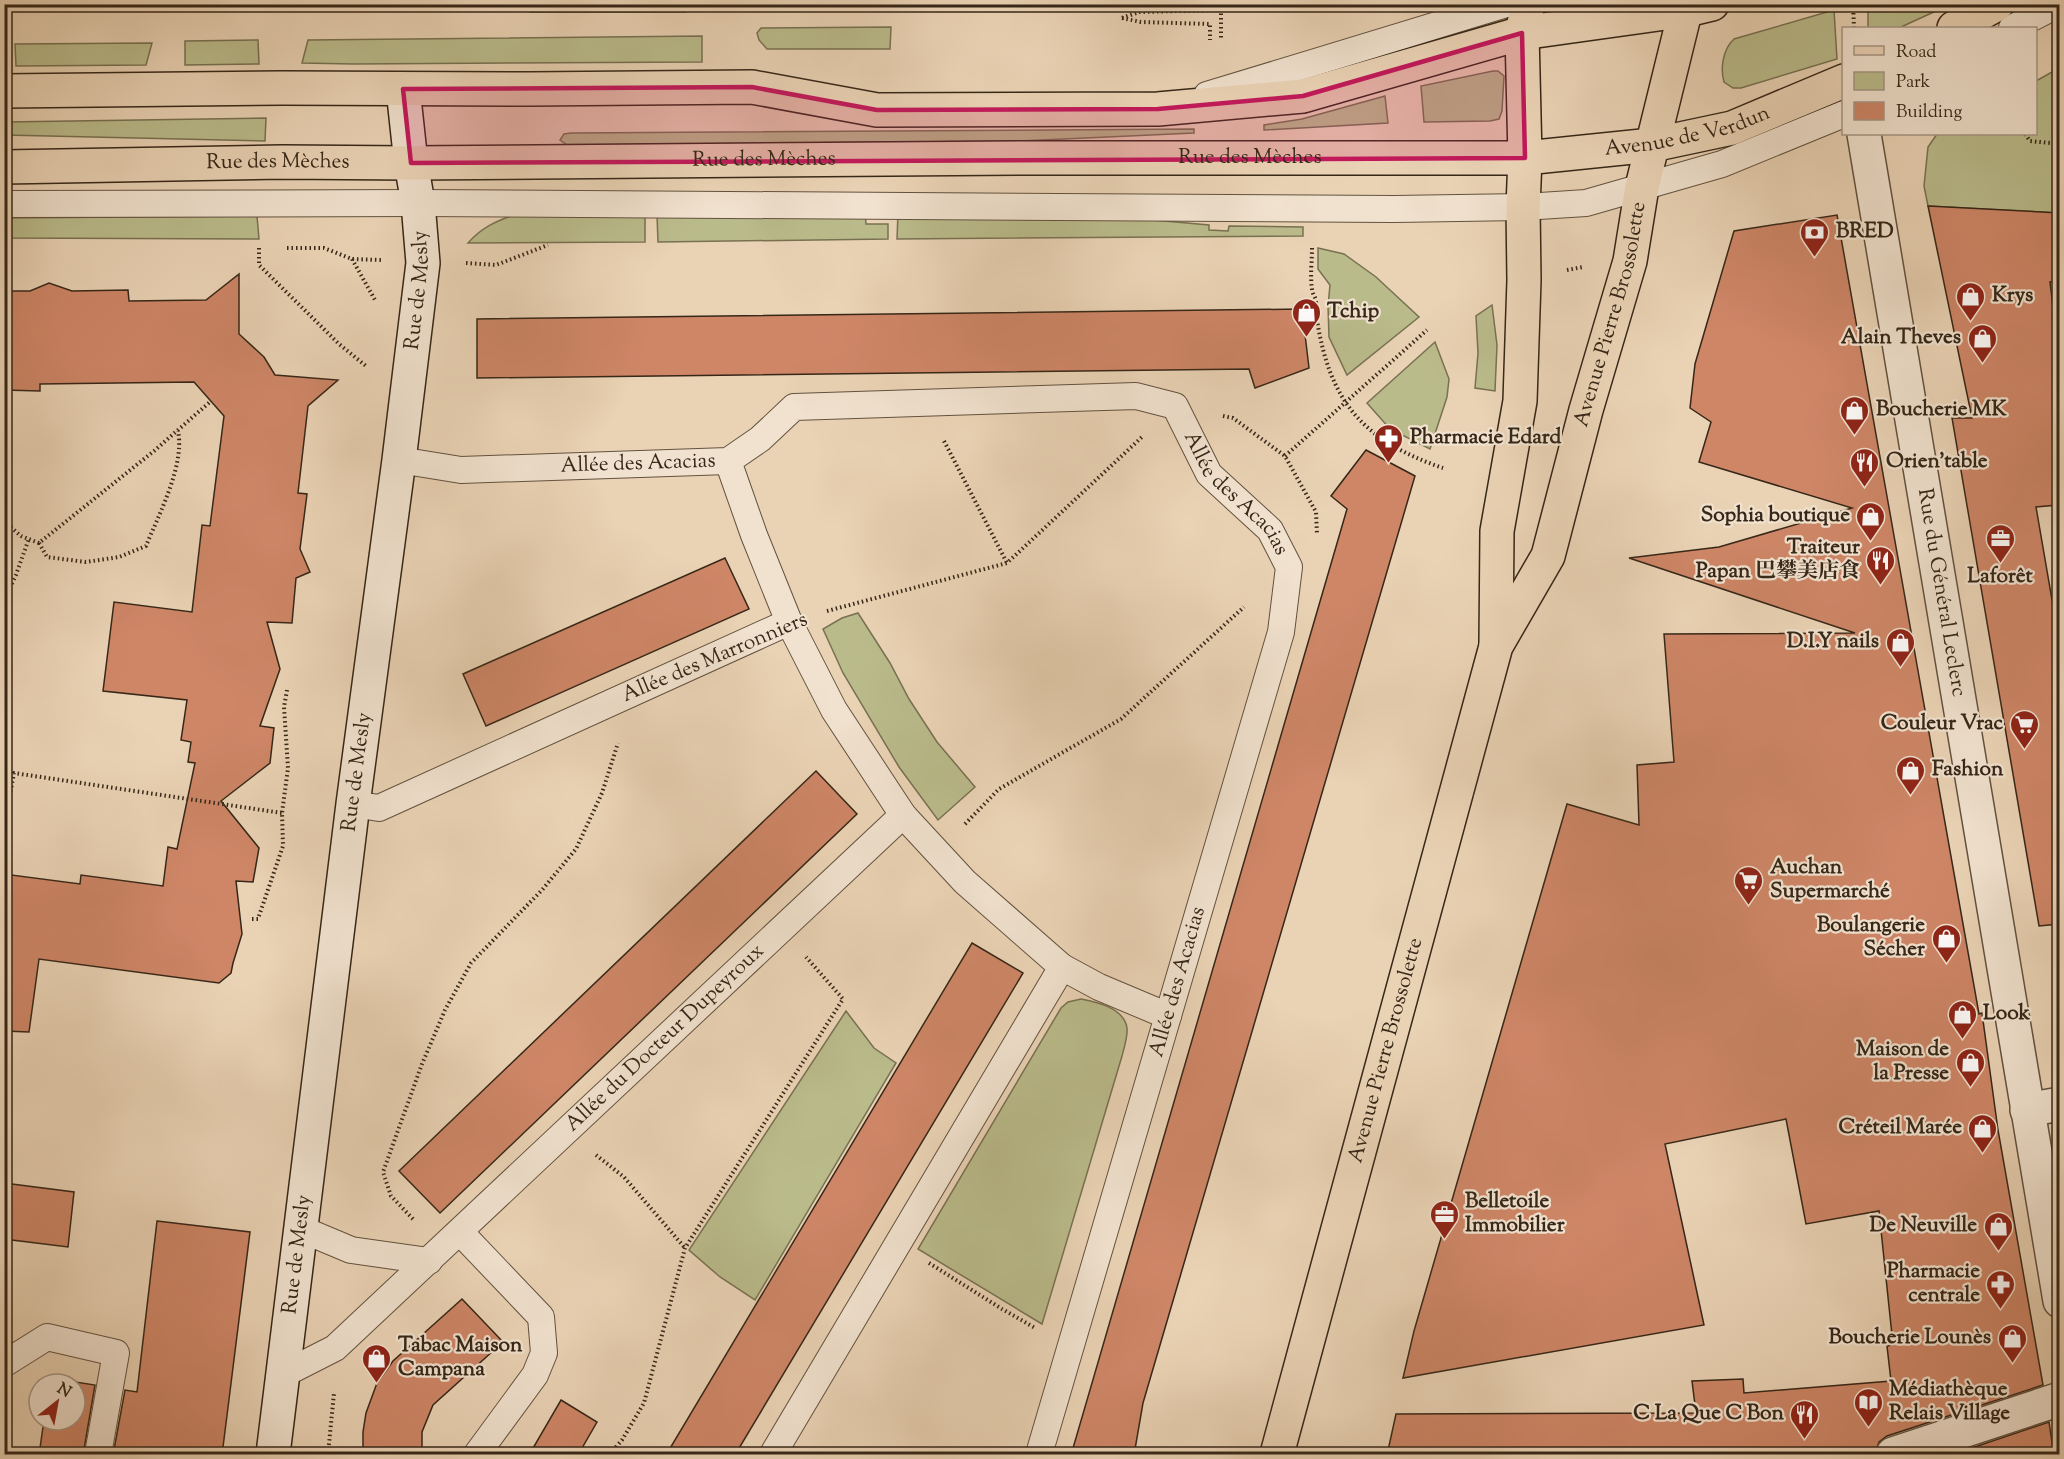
<svg xmlns="http://www.w3.org/2000/svg" width="2064" height="1459" font-family="'Sorts Mill Goudy','Noto Serif SC',serif">
  <style>
    .green { fill: #babb8b; stroke: #787152; stroke-width: 1.5 }
    .building { fill: #ce8667; stroke: #362718; stroke-width: 1.5 }
    .lines { fill: none; stroke-linecap: round; stroke-linejoin: round }
    .lane-casing { stroke: #63523f; stroke-width: 28 }
    .street-casing { stroke: #63523f; stroke-width: 36 }
    .secondary-casing { stroke: #362718; stroke-width: 36 }
    .primary-casing { stroke: #362718; stroke-width: 36 }
    .path { stroke: #362718; stroke-width: 4; stroke-dasharray: 1.5 3; stroke-linecap: butt }
    .lane { stroke: #f1e2cf; stroke-width: 26 }
    .street { stroke: #f1e2cf; stroke-width: 33 }
    .secondary { stroke: #f1e2cf; stroke-width: 33 }
    .primary { stroke: #ead3b5; stroke-width: 33 }
    .marked { fill: #c2185b; fill-opacity: 0.2; stroke: #c2185b; stroke-width: 4.5; stroke-linejoin: round }
    .labels { text-anchor: middle; dominant-baseline: central; stroke-width: 4.5; stroke-linejoin: round; paint-order: stroke }
    .street-label { font-size: 21px; fill: #362718; stroke: #f1e2cf }
    .poi-label { font-size: 21px; font-weight: bold; fill: #362718; stroke: #f1e2cf; text-anchor: start }
  </style>
  <rect width="100%" height="100%" fill="#ead3b5"/>
  <filter id="stains"><feTurbulence type="fractalNoise" baseFrequency=".00333" numOctaves="4"/><feColorMatrix values="0 0 0 0 .2 0 0 0 0 .09 0 0 0 0 .02 0 0 0 .5 -.17"/></filter>
  <radialGradient id="worn" r=".72"><stop offset=".6" stop-color="#630" stop-opacity="0"/><stop offset="1" stop-color="#630" stop-opacity=".3"/></radialGradient>
  <g class="green">
    <polygon points="530,5 530,4 696,5 686,12 530,12"/>
    <polygon points="1868,5 1868,4 1949,5 1899,28 1868,28"/>
    <path d="M 1834,10 L 1837,59 L 1741,88 L 1733,88 L 1724,82 C 1720,68 1723,49 1734,39 Z"/>
    <polygon points="891,27 890,49 767,49 759,40 757,33 761,28"/>
    <polygon points="702,36 702,62 353,64 302,63 308,40"/>
    <polygon points="258,40 259,64 185,65 185,41"/>
    <polygon points="152,43 146,65 16,66 15,44"/>
    <polygon points="2059,68 2059,213 1928,206 1924,186 1928,147 1937,134 2036,134 2036,81"/>
    <polygon points="1493,71 1498,71 1504,76 1502,111 1499,119 1490,121 1424,122 1421,86"/>
    <polygon points="1385,96 1388,123 1264,130 1264,125 1302,119"/>
    <polygon points="266,118 265,141 5,135 5,122"/>
    <polygon points="1194,129 1194,133 1020,141 567,145 560,140 564,134 571,133"/>
    <polygon points="865,212 866,224 888,224 888,239 658,242 657,215"/>
    <polygon points="898,213 1109,216 1209,225 1209,230 1228,231 1229,226 1303,227 1303,236 897,239"/>
    <path d="M 514,215 L 645,215 L 645,242 L 468,243 C 481,228 496,221 514,215 Z"/>
    <polygon points="257,216 259,239 5,238 4,218"/>
    <polygon points="1318,248 1344,254 1376,277 1419,317 1347,375 1329,337 1328,306 1330,285 1318,269"/>
    <polygon points="1492,305 1497,345 1495,391 1475,388 1478,353 1476,316"/>
    <polygon points="1435,342 1449,379 1447,397 1430,449 1390,429 1367,403"/>
    <polygon points="858,613 890,663 909,699 937,742 975,787 938,820 899,767 843,673 823,629 842,618"/>
    <path d="M 1081,999 C 1097,1002 1124,1008 1127,1028 C 1128,1036 1124,1048 1122,1056 L 1042,1324 L 918,1249 L 1061,1008 L 1068,1002 Z"/>
    <polygon points="846,1011 874,1048 896,1063 755,1300 720,1277 689,1250"/>
  </g>
  <g class="building">
    <polygon points="1928,206 2060,213 2060,281 2050,282 2060,365 2060,480 2054,482 2058,505 2036,507 2060,646 2060,924 2039,926 1952,418 1972,418"/>
    <polygon points="1837,215 1979,1014 1982,1013 1998,1130 2043,1385 1887,1436 1879,1442 1875,1455 1387,1455 1396,1414 1696,1413 1692,1381 1743,1379 1744,1393 1891,1381 1887,1346 1893,1345 1879,1211 1806,1224 1786,1119 1665,1144 1704,1325 1403,1378 1414,1331 1567,804 1639,825 1637,765 1674,762 1664,634 1855,633 1629,558 1719,547 1852,508 1699,462 1711,422 1690,408 1695,364 1734,231"/>
    <polygon points="239,274 239,334 264,357 275,375 338,380 308,406 298,493 307,494 300,549 310,572 296,578 292,623 267,622 280,669 260,726 274,728 270,763 221,801 259,848 253,882 236,881 242,934 233,963 231,973 219,983 39,959 29,1032 4,1031 4,874 80,884 81,875 163,886 168,847 177,849 195,763 188,762 191,742 181,740 187,700 103,691 114,602 192,612 202,525 210,526 224,416 194,382 40,384 40,391 4,390 4,291 30,291 49,283 72,291 128,290 129,301 206,300"/>
    <polygon points="1302,309 1309,368 1255,388 1249,369 477,378 477,319"/>
    <polygon points="1366,450 1415,476 1143,1403 1134,1455 1071,1455 1347,509 1331,496"/>
    <polygon points="725,558 749,609 486,726 463,674"/>
    <polygon points="816,771 857,814 440,1213 399,1171"/>
    <polygon points="972,943 1023,973 735,1455 666,1455"/>
    <polygon points="4,1183 74,1192 68,1247 4,1239"/>
    <polygon points="157,1221 250,1232 222,1455 113,1455 125,1390 137,1392"/>
    <polygon points="462,1299 503,1342 433,1405 422,1432 422,1455 363,1455 363,1432 366,1413 377,1383 393,1361"/>
    <polygon points="50,1378 95,1385 83,1455 39,1455 44,1420 75,1420 75,1384 49,1384"/>
    <polygon points="561,1400 597,1422 578,1455 529,1455"/>
    <polygon points="2049,1422 2054,1455 1951,1455"/>
  </g>
  <g class="lines">
    <defs>
      <g id="lane">
        <polyline points="2012,28 2059,4"/>
        <polyline points="1207,95 1506,4"/>
        <polyline points="4,204 418,203 1394,209 1523,207 1586,203 1722,164 1844,114"/>
        <path id="s1" d="M 399,460 L 461,470 L 728,461 L 760,439 L 794,407 L 1136,396 L 1175,406 L 1209,474 L 1270,530 L 1289,567 L 1281,632 L 1039,1454"/>
        <polyline points="728,461 754,535 789,622 834,710 903,815 965,882 1062,967 1099,987 1168,1016"/>
        <polyline points="353,804 379,808 789,622"/>
        <polyline points="301,1229 351,1250 429,1261"/>
        <polyline points="460,1232 541,1317 544,1353 535,1375 477,1454"/>
        <polyline points="4,1364 47,1337 116,1353 98,1454"/>
        <path id="s2" d="M 284,1374 L 335,1348 L 903,815"/>
        <polyline points="773,1454 1062,967"/>
      </g>
      <g id="street">
        <path id="s3" d="M 1864,134 L 2060,1301"/>
        <polyline points="2027,1110 2060,1104"/>
        <polyline points="1893,1454 2060,1399"/>
      </g>
      <g id="secondary">
        <path id="s4" d="M 273,1454 L 353,804 L 399,460 L 423,263 L 418,203 L 411,163 L 403,89"/>
      </g>
      <g id="primary">
        <polyline points="1954,28 1997,4"/>
        <polyline points="4,91 282,88 531,89 752,87 877,110 1158,109 1303,96 1522,33 1687,10 1712,4"/>
        <path id="s5" d="M 4,167 L 282,162 L 411,163 L 1018,158 L 1525,158 L 1652,145 L 1732,128 L 1844,81"/>
        <polyline points="1496,644 1497,531 1520,401 1524,280 1523,207 1525,158 1522,33 1528,4"/>
        <path id="s6" d="M 1277,1454 L 1496,646 L 1548,556 L 1586,410 L 1630,261 L 1642,187 L 1687,4"/>
      </g>
    </defs>
    <use href="#lane" class="lane-casing"/>
    <use href="#street" class="street-casing"/>
    <use href="#secondary" class="secondary-casing"/>
    <use href="#primary" class="primary-casing"/>
    <g class="path">
      <polyline points="1853,4 1854,28"/>
      <polyline points="1122,18 1139,12 1221,10 1221,40"/>
      <polyline points="1122,18 1141,22 1210,24 1210,40"/>
      <polyline points="2025,134 2030,141 2060,144"/>
      <polyline points="259,248 259,265 339,344 366,366"/>
      <polyline points="287,248 324,248 352,259 381,260"/>
      <path d="M 1312,248 C 1312,261 1310,276 1312,289 C 1312,294 1316,297 1316,302 C 1317,308 1316,314 1317,320 C 1330,403 1364,441 1443,468"/>
      <polyline points="352,259 375,300"/>
      <polyline points="466,263 496,265 548,245"/>
      <polyline points="1567,270 1583,267"/>
      <polyline points="1223,416 1233,418 1285,456 1316,512 1317,534"/>
      <polyline points="944,441 1007,563"/>
      <polyline points="1285,456 1427,330"/>
      <polyline points="4,521 21,536 39,543 154,451 211,401"/>
      <path d="M 39,543 L 47,557 L 86,562 L 119,557 L 146,546 C 159,514 185,465 178,431"/>
      <polyline points="4,600 16,575 29,538"/>
      <polyline points="827,611 1007,563 1142,437"/>
      <polyline points="965,824 999,789 1121,719 1244,607"/>
      <polyline points="4,827 14,773 282,813"/>
      <polyline points="252,919 258,919 283,846 282,813 288,768 284,707 287,690"/>
      <polyline points="596,1155 624,1177 685,1248"/>
      <polyline points="413,1219 391,1196 383,1172 422,1064 445,1010 471,963 542,890 576,849 602,793 618,743"/>
      <polyline points="929,1263 1002,1309 1035,1328"/>
      <polyline points="328,1454 334,1393"/>
      <polyline points="610,1454 622,1440 644,1403 685,1248 843,999 806,957"/>
    </g>
    <use href="#lane" class="lane"/>
    <use href="#street" class="street"/>
    <use href="#secondary" class="secondary"/>
    <use href="#primary" class="primary"/>
  </g>
  <path class="marked" d="M 1522,33 L 1525,158 L 411,163 L 403,89 L 752,87 L 877,110 L 1158,109 L 1303,96 Z"/>
  <defs>
    <symbol id="bank-pin" viewBox="-11 -11 22 30"><path d="M0 17L-7.5 6A9.5 9.5 0 1 1 7.5 6Z" fill="#8f2418" stroke="#f1e2cf"/><path d="M-6-4H6V4H-6ZM0-2.3a2.3 2.3 0 1 0 0 4.6a2.3 2.3 0 1 0 0-4.6Z" fill="#fff"/></symbol>
    <symbol id="shop-pin" viewBox="-11 -11 22 30"><path d="M0 17L-7.5 6A9.5 9.5 0 1 1 7.5 6Z" fill="#8f2418" stroke="#f1e2cf"/><path d="M-5-2.5h2.3a2.7 3.5 0 0 1 5.4 0H5L5.5 6h-11ZM-1.5-2.5h3a1.5 2.3 0 0 0-3 0Z" fill="#fff"/></symbol>
    <symbol id="pharmacy-pin" viewBox="-11 -11 22 30"><path d="M0 17L-7.5 6A9.5 9.5 0 1 1 7.5 6Z" fill="#8f2418" stroke="#f1e2cf"/><path d="M-2-6h4v4h4v4h-4v4h-4v-4h-4v-4h4Z" fill="#fff"/></symbol>
    <symbol id="restaurant-pin" viewBox="-11 -11 22 30"><path d="M0 17L-7.5 6A9.5 9.5 0 1 1 7.5 6Z" fill="#8f2418" stroke="#f1e2cf"/><path d="M-5-6h1v4h1v-4h1v4h1v-4h1v5L-1.5 .5V6h-2V.5L-5-1ZM5-6V6H3V1.5H1.5Q1.5-4 5-6Z" fill="#fff"/></symbol>
    <symbol id="office-pin" viewBox="-11 -11 22 30"><path d="M0 17L-7.5 6A9.5 9.5 0 1 1 7.5 6Z" fill="#8f2418" stroke="#f1e2cf"/><path d="M-6-3h4V-5.5h4V-3h4V5H-6ZM-1-4.5V-3h2v-1.5ZM-6 0V1H6V0Z" fill="#fff"/></symbol>
    <symbol id="supermarket-pin" viewBox="-11 -11 22 30"><path d="M0 17L-7.5 6A9.5 9.5 0 1 1 7.5 6Z" fill="#8f2418" stroke="#f1e2cf"/><path d="M-6-5.5h2.5l.6 2H6L4.5 2H-2.5L-4.4-4H-6ZM-1.5 3.2a1.3 1.3 0 1 0 .1 0ZM3 3.2a1.3 1.3 0 1 0 .1 0Z" fill="#fff"/></symbol>
    <symbol id="library-pin" viewBox="-11 -11 22 30"><path d="M0 17L-7.5 6A9.5 9.5 0 1 1 7.5 6Z" fill="#8f2418" stroke="#f1e2cf"/><path d="M-6-4Q-3-5.5-.7-3.5V5Q-3 3-6 4ZM6-4Q3-5.5 .7-3.5V5Q3 3 6 4Z" fill="#fff"/></symbol>
  </defs>
  <g fill-rule="evenodd">
    <use href="#bank-pin" x="1798" y="216" width="33" height="45"/>
    <use href="#shop-pin" x="1954" y="280" width="33" height="45"/>
    <use href="#shop-pin" x="1290" y="296" width="33" height="45"/>
    <use href="#shop-pin" x="1966" y="322" width="33" height="45"/>
    <use href="#shop-pin" x="1838" y="394" width="33" height="45"/>
    <use href="#pharmacy-pin" x="1372" y="422" width="33" height="45"/>
    <use href="#restaurant-pin" x="1848" y="446" width="33" height="45"/>
    <use href="#shop-pin" x="1854" y="500" width="33" height="45"/>
    <use href="#office-pin" x="1984" y="522" width="33" height="45"/>
    <use href="#restaurant-pin" x="1864" y="544" width="33" height="45"/>
    <use href="#shop-pin" x="1884" y="626" width="33" height="45"/>
    <use href="#supermarket-pin" x="2008" y="708" width="33" height="45"/>
    <use href="#shop-pin" x="1894" y="754" width="33" height="45"/>
    <use href="#supermarket-pin" x="1732" y="864" width="33" height="45"/>
    <use href="#shop-pin" x="1930" y="922" width="33" height="45"/>
    <use href="#shop-pin" x="1946" y="998" width="33" height="45"/>
    <use href="#shop-pin" x="1954" y="1046" width="33" height="45"/>
    <use href="#shop-pin" x="1966" y="1112" width="33" height="45"/>
    <use href="#office-pin" x="1428" y="1198" width="33" height="45"/>
    <use href="#shop-pin" x="1982" y="1210" width="33" height="45"/>
    <use href="#pharmacy-pin" x="1984" y="1268" width="33" height="45"/>
    <use href="#shop-pin" x="1996" y="1322" width="33" height="45"/>
    <use href="#shop-pin" x="360" y="1342" width="33" height="45"/>
    <use href="#library-pin" x="1852" y="1386" width="33" height="45"/>
    <use href="#restaurant-pin" x="1788" y="1398" width="33" height="45"/>
  </g>
  <g class="labels">
    <g class="street-label">
      <text stroke="none"><textPath href="#s5" startOffset="1686">Avenue de Verdun</textPath></text>
      <text stroke="none"><textPath href="#s5" startOffset="1246">Rue des Mèches</textPath></text>
      <text stroke="none"><textPath href="#s5" startOffset="760">Rue des Mèches</textPath></text>
      <text stroke="none"><textPath href="#s5" startOffset="274">Rue des Mèches</textPath></text>
      <text stroke="none"><textPath href="#s4" startOffset="1173">Rue de Mesly</textPath></text>
      <text stroke="none"><textPath href="#s6" startOffset="1191">Avenue Pierre Brossolette</textPath></text>
      <text stroke="none"><textPath href="#s1" startOffset="240">Allée des Acacias</textPath></text>
      <text stroke="none"><textPath href="#s1" startOffset="906">Allée des Acacias</textPath></text>
      <text stroke="none"><textPath href="#s3" startOffset="465">Rue du Général Leclerc</textPath></text>
      <text transform="translate(715 658) rotate(-23)">Allée des Marronniers</text>
      <text stroke="none"><textPath href="#s4" startOffset="687">Rue de Mesly</textPath></text>
      <text transform="translate(1178 982) rotate(-74)">Allée des Acacias</text>
      <text stroke="none"><textPath href="#s2" startOffset="510">Allée du Docteur Dupeyroux</textPath></text>
      <text stroke="none"><textPath href="#s6" startOffset="418">Avenue Pierre Brossolette</textPath></text>
      <text stroke="none"><textPath href="#s4" startOffset="201">Rue de Mesly</textPath></text>
    </g>
    <g class="poi-label">
      <text x="1836" y="232">BRED</text>
      <text x="1992" y="296">Krys</text>
      <text x="1327" y="312">Tchip</text>
      <text x="1961" y="338" text-anchor="end">Alain Theves</text>
      <text x="1876" y="410">Boucherie MK</text>
      <text x="1410" y="438">Pharmacie Edard</text>
      <text x="1886" y="462">Orien'table</text>
      <text x="1850" y="516" text-anchor="end">Sophia boutique</text>
      <text x="1860" y="548" text-anchor="end">Traiteur<tspan x="1860" dy="24">Papan 巴攀美店食</tspan></text>
      <text x="2000" y="577" text-anchor="middle">Laforêt</text>
      <text x="1879" y="642" text-anchor="end">D.I.Y nails</text>
      <text x="2003" y="724" text-anchor="end">Couleur Vrac</text>
      <text x="1932" y="770">Fashion</text>
      <text x="1770" y="868">Auchan<tspan x="1770" dy="24">Supermarché</tspan></text>
      <text x="1925" y="926" text-anchor="end">Boulangerie<tspan x="1925" dy="24">Sécher</tspan></text>
      <text x="1983" y="1014">Look</text>
      <text x="1949" y="1050" text-anchor="end">Maison de<tspan x="1949" dy="24">la Presse</tspan></text>
      <text x="1962" y="1128" text-anchor="end">Créteil Marée</text>
      <text x="1465" y="1202">Belletoile<tspan x="1465" dy="24">Immobilier</tspan></text>
      <text x="1977" y="1226" text-anchor="end">De Neuville</text>
      <text x="1980" y="1272" text-anchor="end">Pharmacie<tspan x="1980" dy="24">centrale</tspan></text>
      <text x="1991" y="1338" text-anchor="end">Boucherie Lounès</text>
      <text x="398" y="1346">Tabac Maison<tspan x="398" dy="24">Campana</tspan></text>
      <text x="1889" y="1390">Médiathèque<tspan x="1889" dy="24">Relais Village</tspan></text>
      <text x="1784" y="1414" text-anchor="end">C La Que C Bon</text>
    </g>
  </g>
  <rect width="2064" height="1459" fill="none" stroke="#ead3b5" stroke-width="24"/>
  <rect x="6" y="6" width="2052" height="1447" fill="none" stroke="#362718" stroke-width="3"/>
  <rect x="12" y="12" width="2040" height="1435" fill="none" stroke="#362718" stroke-width="1.5"/>
  <rect x="1842" y="27" width="195" height="108" fill="#f1e2cf" stroke="#a69786" stroke-width="1.5"/>
  <rect x="1854" y="46" width="30" height="9" fill="#ead3b5" stroke="#a69786" stroke-width="1.5"/>
  <text x="1896" y="57" font-size="18" fill="#362718">Road</text>
  <rect x="1854" y="72" width="30" height="18" fill="#babb8b" stroke="#a69786" stroke-width="1.5"/>
  <text x="1896" y="87" font-size="18" fill="#362718">Park</text>
  <rect x="1854" y="102" width="30" height="18" fill="#ce8667" stroke="#a69786" stroke-width="1.5"/>
  <text x="1896" y="117" font-size="18" fill="#362718">Building</text>
  <g transform="translate(57 1402) rotate(31)"><circle r="28" fill="#f1e2cf" stroke="#a69786" stroke-width="1.5"/>
  <path d="M0-4.5L10 22L0 15L-10 22Z" fill="#8f2418"/>
  <text y="-9" font-size="16" font-weight="bold" text-anchor="middle" fill="#362718">N</text>
  </g>
  <rect width="100%" height="100%" filter="url(#stains)"/>
  <rect width="100%" height="100%" fill="url(#worn)"/>
</svg>
